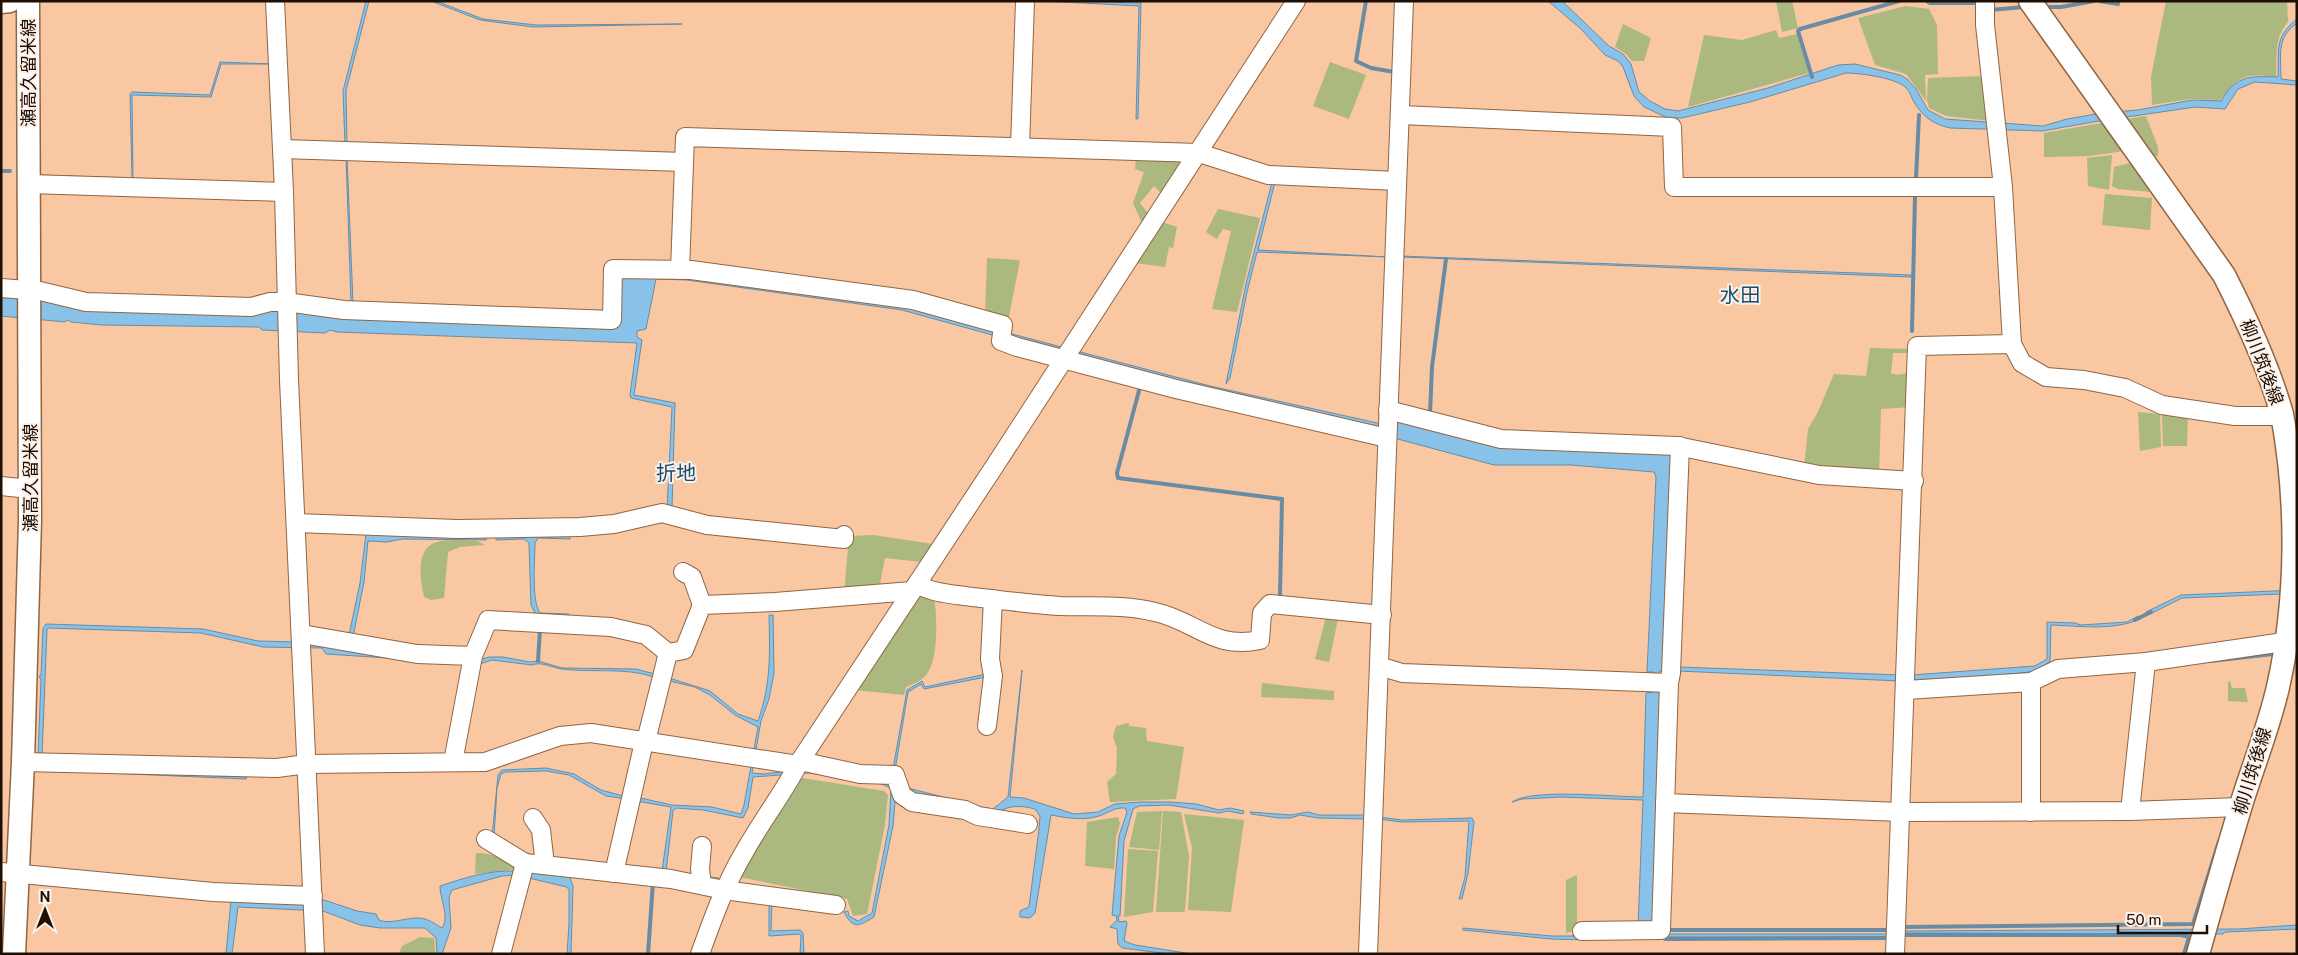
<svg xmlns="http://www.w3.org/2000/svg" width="2298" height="955" font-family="'Public Sans','Noto Sans JP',sans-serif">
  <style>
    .green { fill: #abb880 }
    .water { fill: #89c2e9; stroke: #698ca4 }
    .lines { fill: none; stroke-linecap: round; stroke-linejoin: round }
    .stream { stroke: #698ca4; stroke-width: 4 }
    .minor-casing { stroke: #916542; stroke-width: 20 }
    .major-casing { stroke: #916542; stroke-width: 25 }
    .minor { stroke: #fff; stroke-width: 18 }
    .major { stroke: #fff; stroke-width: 22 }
    .labels { text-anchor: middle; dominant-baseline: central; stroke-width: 4; stroke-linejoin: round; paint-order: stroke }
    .street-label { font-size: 18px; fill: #1f0e02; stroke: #fbf1ea }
    .quarter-label { font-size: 20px; fill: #124e6e; stroke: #fbf1ea }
  </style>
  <rect width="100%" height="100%" fill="#f9c7a2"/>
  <g class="green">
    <polygon points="1776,1 1792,1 1798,28 1782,32"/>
    <path d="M 2166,1 L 2287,1 L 2288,22 C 2274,37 2277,58 2276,77 C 2244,73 2239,76 2220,100 L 2190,99 L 2152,105 L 2151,77 Z"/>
    <polygon points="1906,6 1929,9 1937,25 1938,74 1925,75 1926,101 1906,74 1875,65 1858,18"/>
    <polygon points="1623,24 1651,38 1644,61 1632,61 1626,54 1615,47"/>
    <polygon points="1776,30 1779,38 1797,34 1809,73 1688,107 1704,35 1742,40"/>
    <polygon points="1330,62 1366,75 1349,119 1313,106"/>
    <polygon points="1985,76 1991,121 1946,116 1929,108 1927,100 1928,78"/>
    <polygon points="2146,116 2158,147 2158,156 2151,156 2126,119"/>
    <polygon points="2107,122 2124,151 2089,156 2044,157 2044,133"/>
    <polygon points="2112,155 2109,190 2088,186 2087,158"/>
    <polygon points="1136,156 1181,159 1183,163 1162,194 1154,186 1140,203 1150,216 1142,223 1133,203 1144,172 1135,169"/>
    <polygon points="2134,162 2150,184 2150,192 2118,189 2112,186 2114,167"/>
    <polygon points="2105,194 2152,198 2150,230 2102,225"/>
    <polygon points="1218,209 1260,218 1237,312 1212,309 1231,231 1223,229 1217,239 1206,232"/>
    <polygon points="1162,222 1177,227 1173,248 1169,247 1165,267 1135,263"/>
    <polygon points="987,258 1020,260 1008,322 985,316"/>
    <polygon points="1870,348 1914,349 1914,353 1893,353 1891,373 1898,375 1912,372 1911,407 1881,409 1879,476 1804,468 1808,429 1818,412 1834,374 1866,376"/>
    <polygon points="2138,412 2160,414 2161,447 2140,451"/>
    <polygon points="2188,413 2187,446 2163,446 2162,415"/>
    <polygon points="873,535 933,544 922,562 885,558 879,589 844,594 849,536"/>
    <path d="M 477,541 L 485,545 L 460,547 L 448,552 L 444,598 L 431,600 L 424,597 C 421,581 414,548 437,542 C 449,539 465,541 477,541 Z"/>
    <path d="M 919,591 L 934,596 C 937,616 940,665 923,678 C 919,682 911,685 906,687 L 904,695 L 854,690 Z"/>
    <polygon points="1327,613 1339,614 1329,662 1315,659"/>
    <polygon points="2230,681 2232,688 2245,688 2248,702 2228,701 2228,682"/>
    <polygon points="1262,683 1334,691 1334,700 1261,697"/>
    <polygon points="1129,723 1129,726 1146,728 1147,741 1184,747 1176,799 1110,802 1107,782 1116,774 1117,748 1113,737 1116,726"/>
    <polygon points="796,777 884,791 888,795 885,825 867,914 853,916 847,899 739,877"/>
    <polygon points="1162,811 1159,850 1129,847 1137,812"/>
    <polygon points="1163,811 1181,812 1189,856 1185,911 1183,912 1156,912"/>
    <polygon points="1184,814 1244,820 1231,912 1188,910 1192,848"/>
    <polygon points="1118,817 1120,824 1116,837 1114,869 1085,866 1087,822"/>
    <polygon points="1128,849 1158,851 1153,912 1124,917"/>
    <path d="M 476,853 C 493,853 503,858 516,869 L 475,874 Z"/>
    <polygon points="1577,875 1577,930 1566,933 1566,880"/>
    <polygon points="420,937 434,938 435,954 399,954 402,946"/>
  </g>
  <g class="water">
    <polygon points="366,1 369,1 346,91 347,145 345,145 343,91"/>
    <polygon points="431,1 436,1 483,19 536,25 682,24 533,27 480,20"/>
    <polygon points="1043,1 1141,3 1138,119 1136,119 1139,6"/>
    <path d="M 1548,1 L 1562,1 L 1609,46 L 1623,54 L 1631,64 L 1639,92 L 1650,101 L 1665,109 L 1678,111 L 1768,88 L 1838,65 L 1855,64 L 1900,75 L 1907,79 L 1916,89 L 1928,110 L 1945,119 L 2043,126 L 2067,119 L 2102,113 L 2138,110 L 2192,100 L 2221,101 C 2236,75 2250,76 2278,77 C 2279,50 2274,37 2297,19 L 2297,23 C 2276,38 2281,55 2281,79 L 2297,81 L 2297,85 L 2255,82 L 2238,89 L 2225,109 L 2195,107 L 2093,122 L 2042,131 L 1950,128 C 1933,124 1923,117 1914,102 C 1911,97 1910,91 1906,88 C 1898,78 1859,73 1846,73 L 1750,102 L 1682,118 L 1668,118 L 1644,107 L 1634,96 L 1623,67 L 1618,61 L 1605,55 L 1580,28 Z"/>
    <polygon points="220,62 271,64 221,64 211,97 132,95 133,179 42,178 42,175 132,178 130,94 132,92 210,95"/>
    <polygon points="346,156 347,156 353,303 351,303"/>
    <polygon points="1272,182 1275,182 1258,250 1389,257 1257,252 1247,292 1230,378 1226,384 1246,284"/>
    <polygon points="1400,256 1911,275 1911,277 1401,257"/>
    <polygon points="653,273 898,304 1210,386 1382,424 1381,429 1079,359 902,310 687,280 656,279 646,329 637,331 637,337 642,340 634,395 675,403 672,507 702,515 839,532 704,520 667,509 672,407 631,398 630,395 637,343 337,332 330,330 325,333 262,330 259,327 102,325 71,322 67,320 65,322 1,316 1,295 616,324 617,276"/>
    <polygon points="1398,420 1671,454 1665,671 1659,671 1658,676 1654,676 1654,672 1647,672 1656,477 1654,472 1571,465 1494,465 1394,438 1393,425 1397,425"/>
    <polygon points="366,534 488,535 486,540 402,539 387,542 368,541 364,582 353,637 349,635 360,583"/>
    <path d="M 570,534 L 570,539 L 538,538 L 535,543 C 535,560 531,600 540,613 L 569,614 L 569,619 L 537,617 L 531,605 L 529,543 L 524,539 L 496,540 L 496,535 Z"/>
    <polygon points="2297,590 2282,594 2182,598 2148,615 2146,612 2181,595"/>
    <path d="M 769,615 L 773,615 L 774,673 L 769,699 L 761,721 L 752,773 L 763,774 L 801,770 L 872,779 L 963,802 L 962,806 L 896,790 L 893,826 L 874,917 C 859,926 853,930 844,912 L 848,911 L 849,916 L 858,921 L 872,913 L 889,825 L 891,788 L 879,783 L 809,773 L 753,777 L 748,808 L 743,818 L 703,810 L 676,808 L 673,811 L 666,872 L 718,878 L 718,882 L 569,875 L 573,886 L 571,954 L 567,954 L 569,924 L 569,890 L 567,887 L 516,875 L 502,876 L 452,890 L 449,897 L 451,928 L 442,954 L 437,954 L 436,938 L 425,928 L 380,928 L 360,925 L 323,911 L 238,907 L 232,954 L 226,954 L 231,900 L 324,900 L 357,911 L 376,914 L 379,920 C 390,925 407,917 420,918 C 429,919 435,924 442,928 C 450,917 440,899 440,886 C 464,878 489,870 515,871 L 524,856 L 504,841 L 526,853 L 539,856 L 662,871 L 671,807 L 636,801 L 636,797 L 672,805 L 712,807 L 741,814 L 744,805 L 758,727 L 735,715 L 710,695 L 695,687 L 665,680 L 666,677 L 710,691 L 738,714 L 758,721 C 771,684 770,654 769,615 Z"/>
    <path d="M 2138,616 L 2140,619 C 2113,631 2080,626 2051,625 L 2050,661 L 2038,671 L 1976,678 L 1912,681 L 1912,675 L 2035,666 L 2047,659 L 2047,622 L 2075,623 L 2081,625 L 2127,622 Z"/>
    <path d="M 46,624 L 203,629 L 258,641 L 299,642 L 476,661 L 489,657 L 503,657 L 530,662 L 538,661 L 562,668 L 636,669 L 655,674 L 654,677 C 625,667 593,673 562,669 C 553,668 541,661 532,665 L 492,660 L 480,664 L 326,654 L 322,648 L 263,647 L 201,633 L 48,628 L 47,629 L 42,757 L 38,757 L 41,680 L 39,676 L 41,676 L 43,628 Z"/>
    <polygon points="1678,667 1901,675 1900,681 1678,671"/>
    <path d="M 1022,670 L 1010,797 L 1024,798 L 1074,814 L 1098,812 L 1115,804 L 1140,802 L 1170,802 L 1196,804 L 1219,810 L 1230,808 L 1244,811 L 1243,814 L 1228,811 L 1219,813 L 1169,805 L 1139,806 L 1133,809 L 1124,841 L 1120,916 L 1118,916 L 1119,922 L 1126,921 L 1127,923 L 1124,941 L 1135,945 L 1192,954 L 1169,954 L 1122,948 L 1118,944 L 1117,929 L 1110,927 L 1117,920 L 1116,916 L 1112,915 L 1119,836 L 1127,812 L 1125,808 C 1115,807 1108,813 1099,816 C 1083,821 1067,818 1051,815 L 1035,913 L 1030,918 L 1020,917 L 1020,911 L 1029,907 L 1039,829 L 1040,816 L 1035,809 C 1020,805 1008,805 995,814 L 973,805 L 993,809 L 1008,797 Z"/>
    <polygon points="986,674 986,677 924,689 921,684 908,692 895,770 893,769 907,690 922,681 925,687"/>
    <path d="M 1653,688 L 1661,692 L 1654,926 L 1638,926 L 1643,800 L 1561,797 L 1522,799 L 1512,802 C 1532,788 1615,797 1643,797 L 1646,693 L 1653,692 Z"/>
    <polygon points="546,768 574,774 601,790 627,797 626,799 606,796 569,775 546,771 505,772 501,774 497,788 494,837 492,837 498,775 502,770"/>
    <polygon points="41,769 247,777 246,779 37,770"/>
    <polygon points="1250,812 1291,815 1308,812 1319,815 1367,815 1367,819 1318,818 1300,815 1291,818 1279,818 1251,814"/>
    <polygon points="1379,817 1402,820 1472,818 1474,822 1468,873 1462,899 1459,899 1465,877 1469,821 1401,822 1379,819"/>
    <polygon points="769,901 772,902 771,931 800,930 803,933 804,954 800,954 801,936 799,934 769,936"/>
    <polygon points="2297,925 2297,929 2225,932 2223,934 1901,933 1889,937 1664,937 1663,934 1890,934 1902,931 2239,929"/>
    <polygon points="1463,928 1552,936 1588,936 1587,940 1551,939 1463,930"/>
  </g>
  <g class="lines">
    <g class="stream">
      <polyline points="1366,1 1356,61 1371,68 1394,72"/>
      <polyline points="1927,1 1930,3 1974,3"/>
      <polyline points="2099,1 2118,4 2118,1"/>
      <polyline points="2045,7 2061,7 2094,1"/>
      <polyline points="1990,10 2024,7"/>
      <polyline points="1812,77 1798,31 1800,29 1899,1"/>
      <polyline points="1,171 10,171"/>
      <polyline points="1916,179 1919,115"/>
      <polyline points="1912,331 1915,196"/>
      <polyline points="1140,387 1117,473 1118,478 1282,499 1280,595"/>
      <polyline points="1430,413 1432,367 1446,259"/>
      <polyline points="2135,620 2151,612"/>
      <polyline points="538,661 540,629"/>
      <polyline points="2211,661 2273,654"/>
      <polyline points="1900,927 2193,924 2219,841"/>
      <polyline points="1665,930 1891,930"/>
      <polyline points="1899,935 2181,935 2189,937 2184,954"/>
      <polyline points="1665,939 1890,938"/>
      <polyline points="648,954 653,882"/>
    </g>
    <defs>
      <g id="minor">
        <polyline points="275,1 284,192 289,380 315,954"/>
        <polyline points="1985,1 1985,25 2003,187 2012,344 2022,363 2046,377 2084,380 2125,388 2162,405 2235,416 2283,416"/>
        <polyline points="1401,115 1672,127 1674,187 2003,187"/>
        <polyline points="1020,147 1025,1"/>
        <polyline points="282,149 684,162"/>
        <polyline points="29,184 284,192"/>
        <polyline points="680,270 685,137 1199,153 1268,175 1397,181"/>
        <polyline points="1,288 40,291 86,302 251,307 270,302 286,302 344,310 612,320 613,269 691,270 913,300 1003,325 1001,341 1017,347 1176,389 1387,438"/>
        <polyline points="1388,410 1501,439 1677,446 1819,475 1914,481"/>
        <polyline points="1,486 30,489"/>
        <polyline points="296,523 457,529 580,527 614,524 662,513 707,525 844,539 844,535"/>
        <polyline points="683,572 692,577 702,605"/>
        <path d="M 917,584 C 934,594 953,594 972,597 C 1001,600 1031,604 1060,606 C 1091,607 1125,604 1155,612 C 1196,621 1213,650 1260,640 L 1262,613 L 1270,604 L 1382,615"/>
        <polyline points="302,634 417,654 473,656"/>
        <polyline points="668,653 684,650 702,605 775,602 912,591"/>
        <polyline points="1379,666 1402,673 1669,683"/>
        <polyline points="2031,682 2031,812"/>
        <polyline points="1906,690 2031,682 2058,669 2146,662 2297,640"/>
        <polyline points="987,726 993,676 990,659 993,599"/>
        <polyline points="800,761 860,774 895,775 902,795 912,802 965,810 978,816 1028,824"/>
        <polyline points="23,762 277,768 307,764 485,762 560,736 591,733 798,765"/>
        <polyline points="453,762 473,656 488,620 611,627 646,635 668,653"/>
        <polyline points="1665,803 1901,812 2130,811 2240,807"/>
        <polyline points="2130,811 2146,662"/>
        <polyline points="533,818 541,830 545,865"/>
        <polyline points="486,839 525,863 671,879 724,890 836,905"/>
        <polyline points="1,872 213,892 313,896"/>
        <polyline points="614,873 644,742 647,737 668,653"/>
        <polyline points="702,885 700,869 702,846"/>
        <polyline points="1582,931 1661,930 1669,683 1671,673 1680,446"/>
        <polyline points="501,954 525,863"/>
        <path d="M 700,954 C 713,918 726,882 746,849 C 763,819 784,792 800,761 L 996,464 L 1296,1"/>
        <polyline points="1368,954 1404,1"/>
        <polyline points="1895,954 1917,346 2012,344"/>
      </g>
      <g id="major">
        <path d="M 2030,1 L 2224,275 C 2247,320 2268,365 2282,414 C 2298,501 2298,599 2278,687 C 2269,727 2253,766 2241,805 C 2226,855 2212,904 2198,954"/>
        <polyline points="1,2 10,1"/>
        <polyline points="14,954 23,762 30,520 28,1"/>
      </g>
    </defs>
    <use href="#minor" class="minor-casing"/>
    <use href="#major" class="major-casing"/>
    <use href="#minor" class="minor"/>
    <use href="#major" class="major"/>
  </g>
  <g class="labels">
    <g class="street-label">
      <text transform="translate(28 73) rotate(-90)">瀬高久留米線</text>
      <text transform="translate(2262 362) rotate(69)">柳川筑後線</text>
      <text transform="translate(30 478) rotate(-90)">瀬高久留米線</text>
      <text transform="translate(2252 771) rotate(-73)">柳川筑後線</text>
    </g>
    <g class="quarter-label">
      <text x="1740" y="295">水田</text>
      <text x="676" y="473">折地</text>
    </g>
  </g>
  <rect width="2298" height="955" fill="none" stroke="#1f0e02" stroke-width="5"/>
  <g transform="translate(45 910)" stroke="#fbf1ea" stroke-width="4" paint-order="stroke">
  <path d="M0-4L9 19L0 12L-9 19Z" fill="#1f0e02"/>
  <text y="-8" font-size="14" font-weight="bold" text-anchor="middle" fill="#1f0e02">N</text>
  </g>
  <path d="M2118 925v8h89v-8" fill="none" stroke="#1f0e02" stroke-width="2.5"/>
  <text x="2126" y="925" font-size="15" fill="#1f0e02" stroke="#fbf1ea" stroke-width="4" paint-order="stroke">50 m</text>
</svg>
